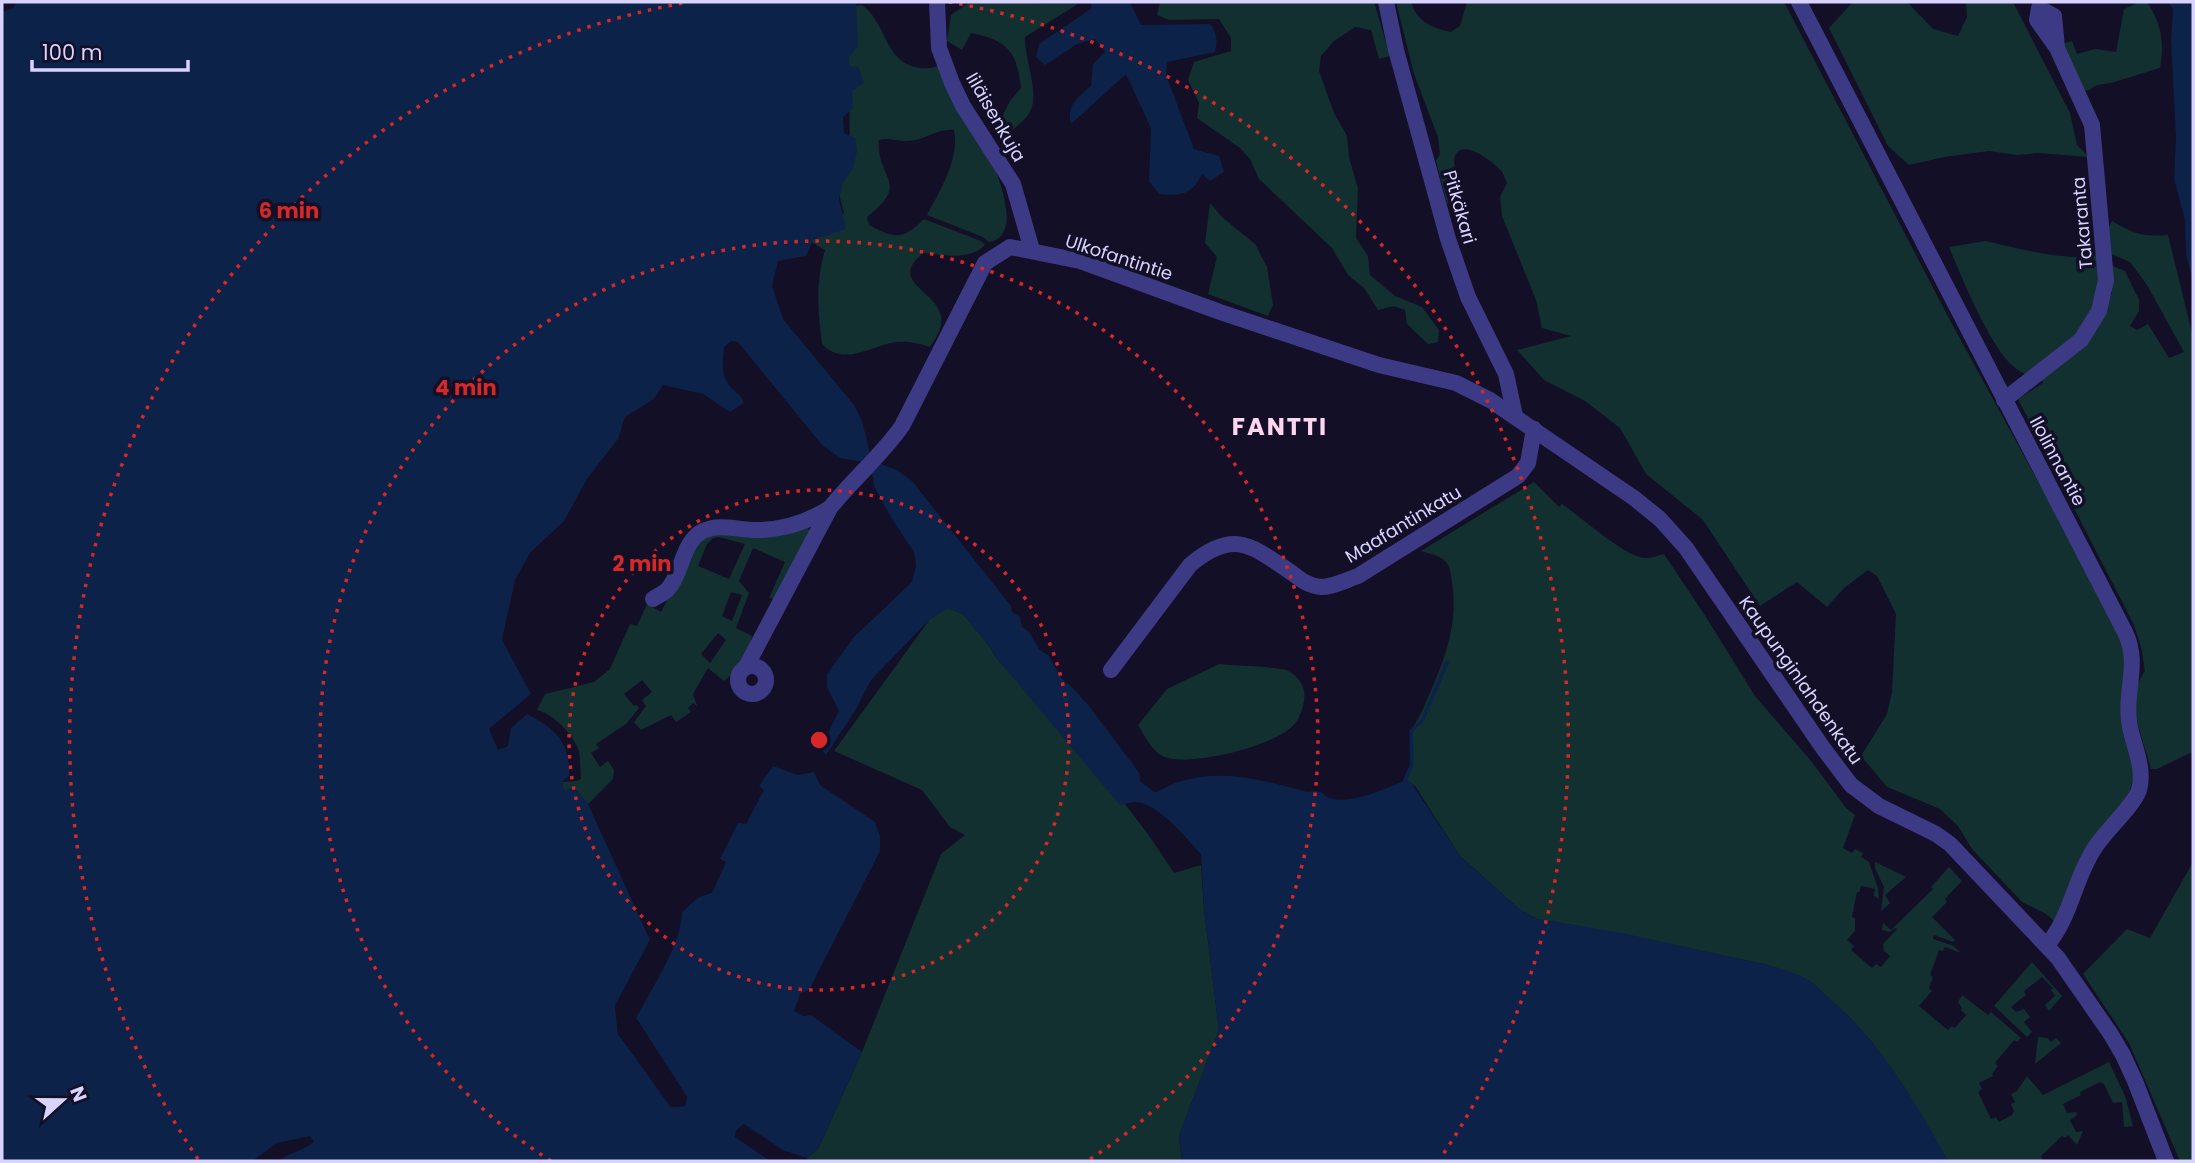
<svg xmlns="http://www.w3.org/2000/svg" width="2195" height="1163" font-family="Poppins,sans-serif">
  <style>
    .green { fill: #12302f; fill-rule: evenodd }
    .water { fill: #0c2248 }
    .pier { fill: #130f26 }
    .lines { fill: none; stroke-linecap: round; stroke-linejoin: round }
    .stream { stroke: #0c2248; stroke-width: 3.5 }
    .canal { stroke: #0c2248; stroke-width: 10 }
    .minor { stroke: #3d3a85; stroke-width: 16 }
    .ring { fill: none; stroke: #d62828; stroke-width: 3.5; stroke-dasharray: 3.5 7 }
    .labels { text-anchor: middle; dominant-baseline: central; stroke-width: 7; stroke-linejoin: round; paint-order: stroke }
    .street-label { font-size: 18px; fill: #d9d4ff; stroke: #130f26 }
    .district-label { font-size: 24px; font-weight: bold; letter-spacing: 2px; fill: #ffd6f0; stroke: #130f26 }
    .centre { fill: #d62828; stroke: #130f26; stroke-width: 3.5 }
    .ring-label { font-size: 21px; text-anchor: middle; font-weight: bold; fill: #d62828; stroke: #130f26; stroke-width: 7; stroke-linejoin: round; paint-order: stroke }
  </style>
  <rect width="100%" height="100%" fill="#130f26"/>
  <g class="green">
    <path d="M 970,2 L 1078,4 L 1025,37 C 1024,60 1042,96 1028,115 C 1022,123 1013,129 1006,135 L 997,127 L 1010,101 L 1021,88 C 1017,51 1007,40 971,33 L 962,50 L 947,41 L 951,15 Z"/>
    <polygon points="1160,2 1374,2 1390,56 1379,59 1371,30 1355,27 1334,41 1321,56 1319,71 1334,113 1347,136 1349,157 1358,189 1356,238 1368,256 1370,275 1395,296 1422,307 1439,330 1438,342 1428,344 1407,324 1405,310 1394,306 1378,310 1364,288 1348,275 1332,248 1259,179 1250,159 1240,148 1197,118 1199,103 1188,80 1194,62 1231,51 1231,38 1219,19 1169,20 1157,15"/>
    <path d="M 1396,2 L 1411,2 C 1417,22 1432,28 1451,32 L 1460,26 L 1467,2 L 1784,2 L 1952,324 L 2126,643 L 2134,773 L 2130,790 L 2055,922 L 2046,914 L 2022,902 L 1972,849 L 1958,826 L 1940,809 L 1887,787 L 1861,756 L 1887,714 L 1892,692 L 1896,614 L 1877,576 L 1868,570 L 1844,588 L 1827,607 L 1797,582 L 1760,606 L 1703,520 L 1646,474 L 1620,428 L 1585,401 L 1544,380 L 1517,350 L 1571,336 L 1542,328 L 1536,300 L 1502,216 L 1500,197 L 1507,183 C 1505,179 1504,175 1502,172 C 1496,164 1465,139 1456,154 C 1450,164 1461,186 1461,197 L 1457,203 L 1447,203 L 1436,161 L 1440,154 L 1438,137 L 1414,74 Z"/>
    <polygon points="1853,2 1907,2 1933,29 1958,36 1967,17 1966,2 2013,2 2070,113 2077,145 2089,157 2038,153 2017,155 1989,151 1944,157 1909,165 1888,146 1829,28"/>
    <path d="M 2139,2 L 2147,2 C 2161,23 2165,43 2160,68 L 2111,83 L 2097,85 L 2089,90 L 2082,91 L 2062,44 L 2072,41 L 2077,54 L 2095,49 L 2116,52 L 2124,9 Z"/>
    <path d="M 862,5 C 887,22 884,64 920,68 C 929,69 935,68 942,63 C 955,88 1044,233 989,242 L 983,237 L 927,215 C 940,191 960,158 954,130 C 937,128 924,141 908,141 C 898,142 889,137 879,140 C 876,179 912,182 867,217 L 869,225 C 895,239 903,240 924,219 L 981,241 L 985,245 C 969,261 944,255 923,253 C 888,282 936,290 941,316 C 943,328 936,338 930,347 C 918,343 908,341 896,342 C 870,346 844,367 822,344 C 818,312 815,282 825,250 L 806,239 L 844,213 L 837,186 L 850,152 L 848,38 L 855,6 Z"/>
    <polygon points="1210,203 1222,217 1255,244 1267,267 1273,305 1268,316 1208,294 1217,257 1205,243"/>
    <path d="M 2112,221 C 2134,234 2142,237 2168,235 L 2193,337 L 2193,754 L 2190,753 L 2157,769 L 2151,769 C 2143,738 2124,699 2145,671 L 2141,647 L 2134,625 L 2018,399 L 2043,383 L 2041,379 L 2096,328 L 2112,293 L 2108,264 L 2125,271 L 2139,300 L 2139,311 L 2130,326 L 2137,330 L 2148,324 L 2169,358 L 2184,352 L 2147,285 L 2130,262 L 2109,253 L 2109,227 Z"/>
    <path d="M 1985,241 C 2018,248 2064,262 2098,255 C 2104,322 2074,338 2027,375 C 2022,372 2017,370 2013,366 C 1990,347 1961,276 1949,247 Z"/>
    <path d="M 1534,482 L 1559,507 L 1562,504 C 1580,516 1628,560 1647,558 C 1652,558 1659,555 1664,554 L 1706,617 L 1755,696 L 1812,762 L 1846,808 L 1855,815 L 1843,848 L 1852,853 L 1855,849 L 1863,853 L 1861,857 L 1869,862 L 1878,888 L 1879,899 L 1874,896 L 1875,889 L 1861,886 L 1859,892 L 1857,892 L 1852,917 L 1855,918 L 1855,931 L 1847,940 L 1854,946 L 1851,950 L 1872,968 L 1876,964 L 1881,967 L 1890,956 L 1884,951 L 1883,944 L 1897,929 L 1895,928 L 1890,932 L 1882,930 L 1883,923 L 1891,930 L 1933,889 L 1931,887 L 1949,867 L 1962,881 L 1945,899 L 1947,902 L 1932,917 L 1955,940 L 1953,942 L 1934,935 L 1933,939 L 1954,946 L 1961,953 L 1945,947 L 1943,951 L 1939,950 L 1930,975 L 1933,977 L 1929,988 L 1932,991 L 1919,1006 L 1948,1030 L 1952,1026 L 1955,1028 L 1966,1015 L 1961,1010 L 1962,1008 L 1958,1002 L 1962,995 L 1988,1015 L 1991,1012 L 2021,1038 L 2017,1042 L 2014,1040 L 1995,1063 L 1998,1066 L 1992,1074 L 1993,1076 L 1979,1083 L 1982,1089 L 1978,1092 L 1991,1119 L 1996,1117 L 1999,1122 L 2012,1115 L 2014,1111 L 2011,1104 L 2015,1102 L 2011,1094 L 2017,1091 L 2027,1076 L 2043,1095 L 2109,1062 L 2125,1096 L 2133,1126 L 2124,1127 L 2122,1102 L 2113,1103 L 2104,1084 L 2100,1082 L 2080,1092 L 2081,1095 L 2063,1104 L 2067,1113 L 2076,1112 L 2077,1115 L 2070,1120 L 2076,1132 L 2083,1131 L 2077,1145 L 2068,1135 L 2065,1138 L 2062,1136 L 2041,1156 L 2043,1161 L 1948,1161 L 1902,1084 L 1872,1042 L 1851,1019 L 1809,981 L 1764,964 L 1579,926 L 1537,919 L 1519,909 L 1460,856 L 1415,786 L 1405,780 C 1417,758 1408,754 1411,733 C 1413,725 1420,717 1423,709 C 1440,670 1457,634 1453,591 C 1450,561 1450,559 1421,551 Z"/>
    <path d="M 808,528 L 810,532 L 776,599 L 769,598 L 785,562 L 753,548 L 739,581 L 749,593 L 736,628 L 752,636 C 748,656 739,668 724,681 L 708,668 L 693,694 L 697,706 L 693,703 L 688,708 L 691,712 L 676,722 L 671,715 L 641,730 L 634,722 L 646,706 L 642,700 L 652,692 L 642,680 L 624,694 L 634,706 L 637,705 L 639,708 L 626,724 L 596,744 L 599,748 L 591,753 L 600,767 L 608,761 L 614,770 L 613,779 L 588,804 L 574,788 L 564,791 L 562,782 L 576,781 L 581,779 C 580,770 581,757 578,749 C 573,734 552,713 537,710 L 545,694 L 594,682 L 610,669 L 630,624 L 637,626 L 647,604 L 661,612 L 700,538 L 718,530 ZM 719,537 L 745,544 L 729,579 L 698,566 L 707,544 L 713,538 ZM 731,592 L 742,595 L 732,621 L 722,616 ZM 718,633 L 726,640 L 710,663 L 701,654 Z"/>
    <path d="M 948,608 L 963,614 L 991,648 L 994,655 C 1056,725 1124,793 1174,873 L 1201,865 L 1204,909 L 1219,1030 L 1179,1136 L 1182,1161 L 809,1161 L 807,1158 L 818,1149 L 862,1052 L 941,854 L 965,835 L 950,827 L 922,790 L 834,751 L 930,619 Z"/>
    <path d="M 1219,664 C 1235,666 1276,666 1288,671 C 1296,674 1303,684 1304,691 C 1306,699 1301,716 1296,722 C 1281,745 1191,767 1165,757 C 1152,752 1145,736 1138,725 L 1167,689 Z"/>
    <polygon points="1875,862 1906,877 1885,895 1890,903 1881,911 1884,887 1875,868"/>
    <polygon points="2193,862 2193,1161 2180,1161 2129,1043 2083,974 2127,929 2150,938"/>
    <polygon points="2032,962 2062,996 2049,1011 2045,1005 2055,996 2051,990 2053,988 2042,977 2024,991 2026,995 2011,1007 2016,1012 2024,1009 2030,1017 2024,1022 2032,1032 2027,1037 1994,1006"/>
    <polygon points="2038,1037 2048,1038 2051,1042 2056,1038 2061,1043 2035,1064"/>
  </g>
  <g class="water">
    <path d="M 16,2 L 856,2 L 858,46 L 850,56 L 848,65 L 859,68 L 864,83 L 852,91 L 853,108 L 843,117 L 844,133 L 855,138 L 857,151 L 853,169 L 843,182 L 839,199 L 846,229 L 813,240 L 806,256 L 778,261 L 772,286 L 783,319 L 854,405 L 862,421 L 870,453 L 881,464 L 897,470 L 912,481 L 1011,606 L 1012,612 L 1020,617 L 1022,627 L 1029,632 L 1040,650 L 1049,656 L 1062,679 L 1072,687 L 1089,706 L 1140,774 C 1139,783 1140,790 1148,795 C 1159,792 1167,786 1178,782 C 1224,768 1262,780 1307,792 C 1327,789 1321,797 1333,799 C 1353,803 1387,789 1405,780 L 1410,781 L 1460,856 L 1519,909 L 1537,919 L 1617,932 L 1764,964 C 1780,968 1796,972 1810,981 C 1820,988 1829,998 1838,1006 C 1885,1050 1918,1106 1948,1161 L 1182,1161 L 1179,1136 L 1219,1030 L 1204,908 L 1201,854 C 1187,839 1158,803 1136,802 C 1131,802 1125,804 1120,805 L 994,655 L 991,648 L 963,614 L 948,608 L 930,619 L 871,680 L 855,711 L 826,755 L 820,749 L 839,711 L 827,687 L 827,674 L 854,637 L 912,582 L 916,566 L 914,552 L 892,519 L 874,486 L 873,477 L 864,462 L 840,458 L 822,445 L 738,342 L 731,341 L 724,347 C 723,360 720,375 730,386 C 735,393 741,394 744,403 L 730,412 L 703,394 L 663,385 L 654,399 L 625,417 L 618,439 L 587,479 L 564,521 L 530,553 L 515,580 L 502,640 L 531,694 L 489,729 L 498,750 L 508,746 L 511,728 L 527,714 C 556,729 570,742 569,776 L 562,782 L 564,791 L 574,788 L 588,804 L 650,940 L 615,1006 L 618,1034 L 671,1107 L 685,1106 L 687,1097 L 636,1018 C 651,989 682,944 682,912 L 699,897 L 712,893 L 726,862 L 720,859 L 738,823 L 746,824 L 764,790 L 759,786 L 773,766 L 798,775 L 814,772 L 820,785 L 875,822 L 880,836 L 880,851 L 809,990 L 800,994 L 794,1011 L 803,1016 L 811,1015 L 862,1052 L 818,1149 L 807,1158 L 783,1150 L 744,1124 L 736,1130 L 735,1137 L 770,1161 L 279,1161 C 289,1152 303,1151 314,1142 L 310,1136 L 277,1143 L 253,1161 L 2,1161 L 2,12 L 13,8 Z"/>
    <path d="M 1090,2 L 1130,2 L 1141,25 L 1210,24 C 1217,33 1218,41 1215,52 L 1167,62 L 1166,75 L 1194,149 L 1219,156 L 1224,172 L 1210,181 L 1202,174 C 1192,195 1181,196 1159,194 L 1149,181 L 1151,128 L 1126,74 L 1071,124 C 1066,105 1078,97 1091,86 L 1093,64 L 1105,52 L 1095,39 L 1077,44 L 1045,65 L 1036,57 L 1039,44 L 1092,8 Z"/>
    <polygon points="2168,2 2193,2 2193,280 2186,255 2185,220 2174,178 2176,138 2171,41 2173,9"/>
  </g>
  <polygon class="pier" points="650,940 653,942 618,1006 621,1033 673,1103 682,1103 683,1098 633,1018 668,949 671,950 636,1018 687,1097 685,1106 671,1107 618,1034 615,1006"/>
  <g class="lines">
    <polyline class="stream" points="1405,780 1412,764 1411,731 1422,721 1447,663"/>
    <polyline class="canal" points="1134,783 1158,801"/>
    <g class="minor">
      <polyline points="937,2 939,48 952,83 963,106 1013,184 1032,250"/>
      <polyline points="1386,2 1396,50 1448,239 1468,297 1506,374 1515,416"/>
      <path d="M 1799,2 L 2125,632 C 2141,665 2123,692 2130,727 C 2134,747 2145,769 2139,790 C 2133,807 2105,831 2094,849 C 2074,880 2071,917 2047,945"/>
      <polyline points="2004,400 2081,340 2099,311 2106,280 2092,125 2057,48 2054,16 2039,8 2037,20 2057,48"/>
      <path d="M 653,599 C 657,596 663,594 667,590 C 682,575 682,541 703,531 C 720,523 738,530 756,530 C 781,530 807,522 828,509"/>
      <circle cx="752" cy="680" r="14"/>
      <path d="M 746,667 L 830,508 C 853,479 881,456 902,426 L 985,263 L 1010,247 L 1080,261 L 1220,312 L 1379,365 L 1456,383 L 1490,400 L 1634,498 L 1660,519 L 1686,548 L 1823,748 L 1851,785 L 1879,806 L 1936,834 L 1950,844 L 2058,958 L 2110,1033 L 2123,1055 L 2135,1081 L 2166,1161"/>
      <path d="M 1111,670 L 1190,565 C 1234,528 1252,546 1292,573 C 1301,580 1309,586 1321,587 C 1334,587 1346,580 1358,576 L 1518,476 L 1528,463 L 1534,429"/>
    </g>
  </g>
  <g class="ring">
    <circle cx="819" cy="740" r="250"/>
    <path d="M551 1161A499 499 0 1 1 1087 1161"/>
    <path d="M198 1159A749 749 0 0 1 689 2M949 2A749 749 0 0 1 1440 1159"/>
  </g>
  <g class="labels">
    <g class="street-label">
      <text transform="translate(996 117) rotate(60)">Iiläisenkuja</text>
      <text transform="translate(1460 207) rotate(74)">Pitkäkari</text>
      <text transform="translate(2082 223) rotate(-95)">Takaranta</text>
      <text transform="translate(1119 257) rotate(18)">Ulkofantintie</text>
      <text transform="translate(2058 461) rotate(62)">Ilolinnantie</text>
      <text transform="translate(1403 524) rotate(-31)">Maafantinkatu</text>
      <text transform="translate(1801 680) rotate(55)">Kaupunginlahdenkatu</text>
    </g>
    <g class="district-label">
      <text x="1280" y="426">FANTTI</text>
    </g>
  </g>
  <circle cx="819" cy="740" r="10" class="centre"/>
  <g class="ring-label">
    <text x="289" y="218">6 min</text>
    <text x="466" y="395">4 min</text>
    <text x="642" y="571">2 min</text>
  </g>
  <rect width="2195" height="1163" fill="none" stroke="#d9d4ff" stroke-width="7"/>
  <g transform="translate(63 1100) rotate(69)" stroke="#130f26" stroke-width="5" paint-order="stroke">
  <path d="M0-5L12 26L0 18L-12 26Z" fill="#d9d4ff"/>
  <text y="-10" font-size="19" font-weight="bold" text-anchor="middle" fill="#d9d4ff">N</text>
  </g>
  <path d="M32 60v10h156v-10" fill="none" stroke="#d9d4ff" stroke-width="3.5"/>
  <text x="42" y="60" font-size="21" fill="#d9d4ff" stroke="#130f26" stroke-width="5" paint-order="stroke">100 m</text>
</svg>
